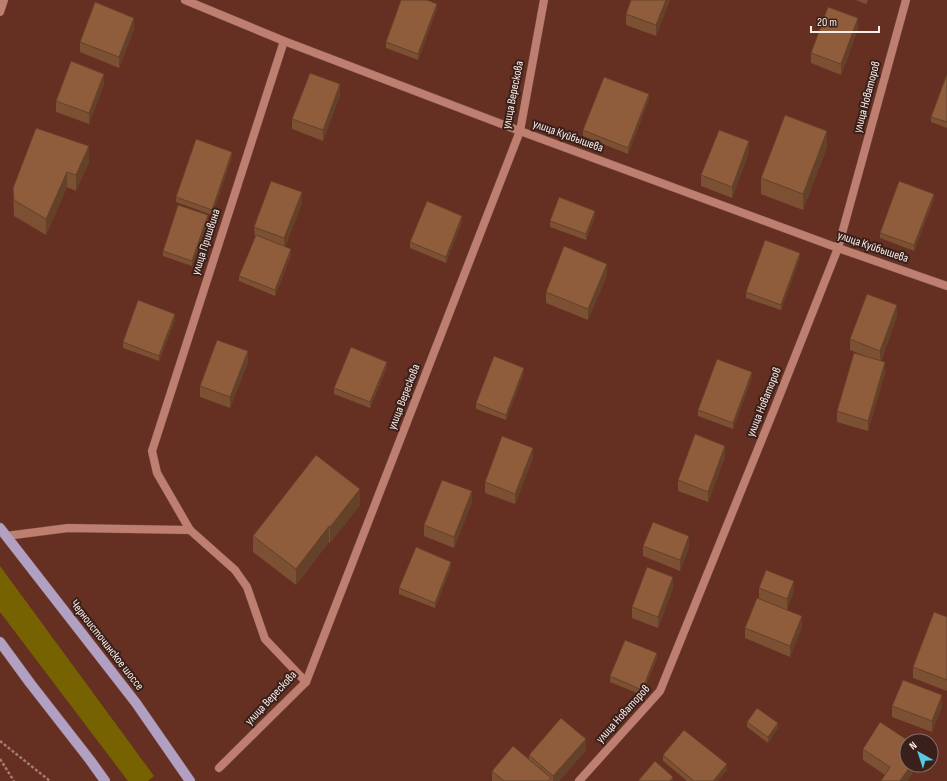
<svg xmlns="http://www.w3.org/2000/svg" width="947" height="781" font-family="'Sofia Sans Condensed',sans-serif">
  <style>
    .green { fill: #766200 }
    .lines { fill: none; stroke-linecap: round; stroke-linejoin: round }
    .street-casing { stroke: #72483e; stroke-width: 9 }
    .primary-casing { stroke: #72483e; stroke-width: 11 }
    .path { stroke: #a27d73; stroke-width: 2.5; stroke-dasharray: 3 2; stroke-linecap: butt }
    .street { stroke: #be7f70; stroke-width: 8 }
    .primary { stroke: #b1a0c1; stroke-width: 10 }
    .wall { fill: #7b5033 }
    .shaded-wall { fill: #644129 }
    .building { fill: #8f5d3b; stroke: #644129 }
    .labels { text-anchor: middle; dominant-baseline: central; stroke-width: 4; stroke-linejoin: round; paint-order: stroke }
    .street-label { font-size: 12px; fill: #faece8; stroke: #39201a }
  </style>
  <rect width="100%" height="100%" fill="#652f22"/>
  <polygon class="green" points="0,566 154,776 148,781 128,781 0,612"/>
  <g class="lines">
    <defs>
      <g id="street">
        <polyline points="185,0 284,41 520,131 838,248 947,286"/>
        <polyline points="0,12 4,0"/>
        <polyline points="190,530 157,473 152,451 284,41"/>
        <polyline points="6,536 68,528 190,530 235,570 247,587 265,639 306,682"/>
        <polyline points="219,768 306,682 520,131 544,0"/>
        <polyline points="579,781 660,691 777,402 838,248 906,0"/>
      </g>
      <g id="primary">
        <polyline points="0,528 136,703 190,781"/>
        <polyline points="0,642 30,683 90,760 105,781"/>
      </g>
    </defs>
    <use href="#street" class="street-casing"/>
    <use href="#primary" class="primary-casing"/>
    <g class="path">
      <polyline points="0,741 50,781"/>
      <polyline points="0,759 14,781"/>
    </g>
    <use href="#street" class="street"/>
    <use href="#primary" class="primary"/>
  </g>
  <g class="wall">
    <polygon points="670,0 656,36 626,25 626,14"/>
    <polygon points="856,0 868,0 866,4"/>
    <polygon points="437,9 418,60 386,48 386,42"/>
    <polygon points="134,29 119,68 80,52 80,42"/>
    <polygon points="858,29 841,75 811,63 811,53"/>
    <polygon points="947,74 947,128 931,122 931,117"/>
    <polygon points="104,84 89,124 56,112 56,101"/>
    <polygon points="340,95 323,141 292,129 292,119"/>
    <polygon points="649,99 628,154 583,136 583,130"/>
    <polygon points="827,147 803,210 761,194 761,178"/>
    <polygon points="749,152 732,198 701,186 701,175"/>
    <polygon points="232,157 212,215 176,202 176,197"/>
    <polygon points="89,162 76,191 67,187 46,235 14,216 13,188"/>
    <polygon points="934,199 914,251 880,238 880,233"/>
    <polygon points="302,203 285,247 291,255 275,296 239,281 239,276 255,238 254,227"/>
    <polygon points="595,216 586,240 550,227 550,221"/>
    <polygon points="208,221 192,266 163,256 163,251"/>
    <polygon points="462,221 446,263 410,248 410,242"/>
    <polygon points="800,258 781,310 746,298 746,292"/>
    <polygon points="607,275 588,320 546,303 546,292"/>
    <polygon points="897,316 881,361 885,373 868,431 837,422 837,411 865,356 850,350 850,339"/>
    <polygon points="175,320 159,361 123,348 123,342"/>
    <polygon points="248,362 230,408 200,397 200,386"/>
    <polygon points="387,367 370,408 334,394 334,388"/>
    <polygon points="524,373 506,420 476,409 476,403"/>
    <polygon points="752,377 733,429 698,416 698,410"/>
    <polygon points="725,457 708,502 678,491 678,480"/>
    <polygon points="533,458 515,504 485,493 485,482"/>
    <polygon points="472,502 454,548 424,536 424,525"/>
    <polygon points="360,505 330,543 329,542 296,585 253,552 253,536"/>
    <polygon points="643,546 689,547 680,571 643,556"/>
    <polygon points="451,567 435,608 399,594 399,588"/>
    <polygon points="673,588 658,628 632,618 632,607"/>
    <polygon points="759,588 794,591 787,610 802,627 790,657 745,638 745,628 759,598"/>
    <polygon points="947,617 947,691 913,678 913,667"/>
    <polygon points="657,658 642,695 610,682 610,676"/>
    <polygon points="892,706 942,706 932,732 892,717"/>
    <polygon points="747,722 778,728 768,743 747,727"/>
    <polygon points="863,749 907,765 918,765 907,781 885,775 863,760"/>
    <polygon points="586,750 559,781 492,781 492,771 529,759 529,755"/>
    <polygon points="663,755 727,770 717,781 687,781 663,761"/>
  </g>
  <g class="shaded-wall">
    <polygon points="666,0 670,0 656,36 656,25"/>
    <polygon points="437,4 437,9 418,60 418,54"/>
    <polygon points="134,18 134,29 119,68 119,57"/>
    <polygon points="858,18 858,29 841,75 841,64"/>
    <polygon points="104,74 104,84 89,124 89,113"/>
    <polygon points="340,84 340,95 323,141 323,130"/>
    <polygon points="649,94 649,99 628,154 628,148"/>
    <polygon points="827,131 827,147 803,210 803,194"/>
    <polygon points="749,141 749,152 732,198 732,187"/>
    <polygon points="89,146 89,162 76,191 76,175"/>
    <polygon points="232,152 232,157 212,215 212,210"/>
    <polygon points="67,172 67,187 46,235 46,219"/>
    <polygon points="302,192 302,203 284,249 284,238"/>
    <polygon points="934,194 934,199 914,251 914,245"/>
    <polygon points="595,211 595,216 586,240 586,234"/>
    <polygon points="208,215 208,221 192,266 192,261"/>
    <polygon points="462,216 462,221 446,263 446,257"/>
    <polygon points="291,249 291,255 275,296 275,290"/>
    <polygon points="800,253 800,258 781,310 781,305"/>
    <polygon points="607,264 607,275 588,320 588,309"/>
    <polygon points="897,305 897,316 880,362 880,351"/>
    <polygon points="175,314 175,320 159,361 159,356"/>
    <polygon points="248,351 248,362 230,408 230,397"/>
    <polygon points="387,362 387,367 370,408 370,402"/>
    <polygon points="885,362 885,373 868,431 868,421"/>
    <polygon points="524,368 524,373 506,420 506,415"/>
    <polygon points="752,372 752,377 733,429 733,423"/>
    <polygon points="725,446 725,457 708,502 708,492"/>
    <polygon points="533,448 533,458 515,504 515,494"/>
    <polygon points="360,489 360,505 330,543 330,527"/>
    <polygon points="472,491 472,502 454,548 454,537"/>
    <polygon points="329,526 329,542 296,585 296,569"/>
    <polygon points="689,536 689,547 680,571 680,560"/>
    <polygon points="451,562 451,567 435,608 435,603"/>
    <polygon points="673,577 673,588 658,628 658,617"/>
    <polygon points="794,581 794,591 787,610 787,599"/>
    <polygon points="802,616 802,627 790,657 790,646"/>
    <polygon points="657,653 657,658 642,695 642,690"/>
    <polygon points="942,695 942,706 932,732 932,721"/>
    <polygon points="778,723 778,728 768,743 768,737"/>
    <polygon points="586,739 586,750 559,781 553,781 553,776"/>
    <polygon points="727,764 727,770 717,781 713,781"/>
    <polygon points="911,765 918,765 907,781 900,781"/>
    <polygon points="673,777 673,781 670,781"/>
  </g>
  <g class="building">
    <polygon points="401,0 427,0 437,4 418,54 386,42"/>
    <polygon points="631,0 666,0 656,25 626,14"/>
    <polygon points="95,2 134,18 119,57 80,42"/>
    <polygon points="828,7 858,18 841,64 811,53"/>
    <polygon points="71,61 104,74 89,113 56,101"/>
    <polygon points="310,73 340,84 323,130 292,119"/>
    <polygon points="947,74 947,122 931,117"/>
    <polygon points="604,77 649,94 628,148 583,130"/>
    <polygon points="785,115 827,131 803,194 761,178"/>
    <polygon points="36,128 89,146 76,175 67,172 46,219 14,200 13,188"/>
    <polygon points="719,130 749,141 732,187 701,175"/>
    <polygon points="196,139 232,152 212,210 176,197"/>
    <polygon points="271,181 302,192 284,238 254,227"/>
    <polygon points="899,181 934,194 914,245 880,233"/>
    <polygon points="559,197 595,211 586,234 550,221"/>
    <polygon points="427,201 462,216 446,257 410,242"/>
    <polygon points="178,205 208,215 192,261 163,251"/>
    <polygon points="256,235 291,249 275,290 239,276"/>
    <polygon points="765,240 800,253 781,305 746,292"/>
    <polygon points="564,246 607,264 588,309 546,292"/>
    <polygon points="867,294 897,305 880,351 850,339"/>
    <polygon points="138,300 175,314 159,356 123,342"/>
    <polygon points="217,340 248,351 230,397 200,386"/>
    <polygon points="351,347 387,362 370,402 334,388"/>
    <polygon points="854,353 885,362 868,421 837,411"/>
    <polygon points="494,356 524,368 506,415 476,403"/>
    <polygon points="717,359 752,372 733,423 698,410"/>
    <polygon points="695,434 725,446 708,492 678,480"/>
    <polygon points="502,436 533,448 515,494 485,482"/>
    <polygon points="316,455 360,489 330,527 329,526 296,569 253,536"/>
    <polygon points="442,480 472,491 454,537 424,525"/>
    <polygon points="653,522 689,536 680,560 643,546"/>
    <polygon points="416,547 451,562 435,603 399,588"/>
    <polygon points="647,567 673,577 658,617 632,607"/>
    <polygon points="766,570 794,581 787,599 759,588"/>
    <polygon points="757,598 802,616 790,646 745,628"/>
    <polygon points="934,612 947,617 947,680 913,667"/>
    <polygon points="625,640 657,653 642,690 610,676"/>
    <polygon points="903,680 942,695 932,721 892,706"/>
    <polygon points="757,708 778,723 768,737 747,722"/>
    <polygon points="561,718 586,739 553,776 529,755"/>
    <polygon points="880,722 909,741 907,741 907,765 911,765 900,781 881,781 890,767 863,749"/>
    <polygon points="684,730 727,764 713,781 694,781 663,755"/>
    <polygon points="513,746 551,778 548,781 504,781 492,771"/>
    <polygon points="655,761 673,777 670,781 638,781"/>
  </g>
  <g class="labels">
    <g class="street-label">
      <text transform="translate(513 95) rotate(-79)">улица Верескова</text>
      <text transform="translate(867 97) rotate(-75)">улица Новаторов</text>
      <text transform="translate(568 136) rotate(20)">улица Куйбышева</text>
      <text transform="translate(206 242) rotate(-72)">улица Пришвина</text>
      <text transform="translate(873 247) rotate(19)">улица Куйбышева</text>
      <text transform="translate(404 397) rotate(-69)">улица Верескова</text>
      <text transform="translate(764 402) rotate(-68)">улица Новаторов</text>
      <text transform="translate(107 645) rotate(52)">Черноисточинское шоссе</text>
      <text transform="translate(271 698) rotate(-47)">улица Верескова</text>
      <text transform="translate(623 714) rotate(-48)">улица Новаторов</text>
    </g>
  </g>
  <g transform="translate(919 753) rotate(321)"><circle r="19" fill="#39201a" stroke="#86726c"/>
  <path d="M0-3L7 15L0 10L-7 15Z" fill="#57c9e2"/>
  <text y="-6" font-size="11" font-weight="bold" text-anchor="middle" fill="#faece8">N</text>
  </g>
  <path d="M811 26v6h68v-6" fill="none" stroke="#faece8" stroke-width="2"/>
  <text x="817" y="26" font-size="12" fill="#faece8" stroke="#39201a" stroke-width="3" paint-order="stroke">20 m</text>
</svg>
